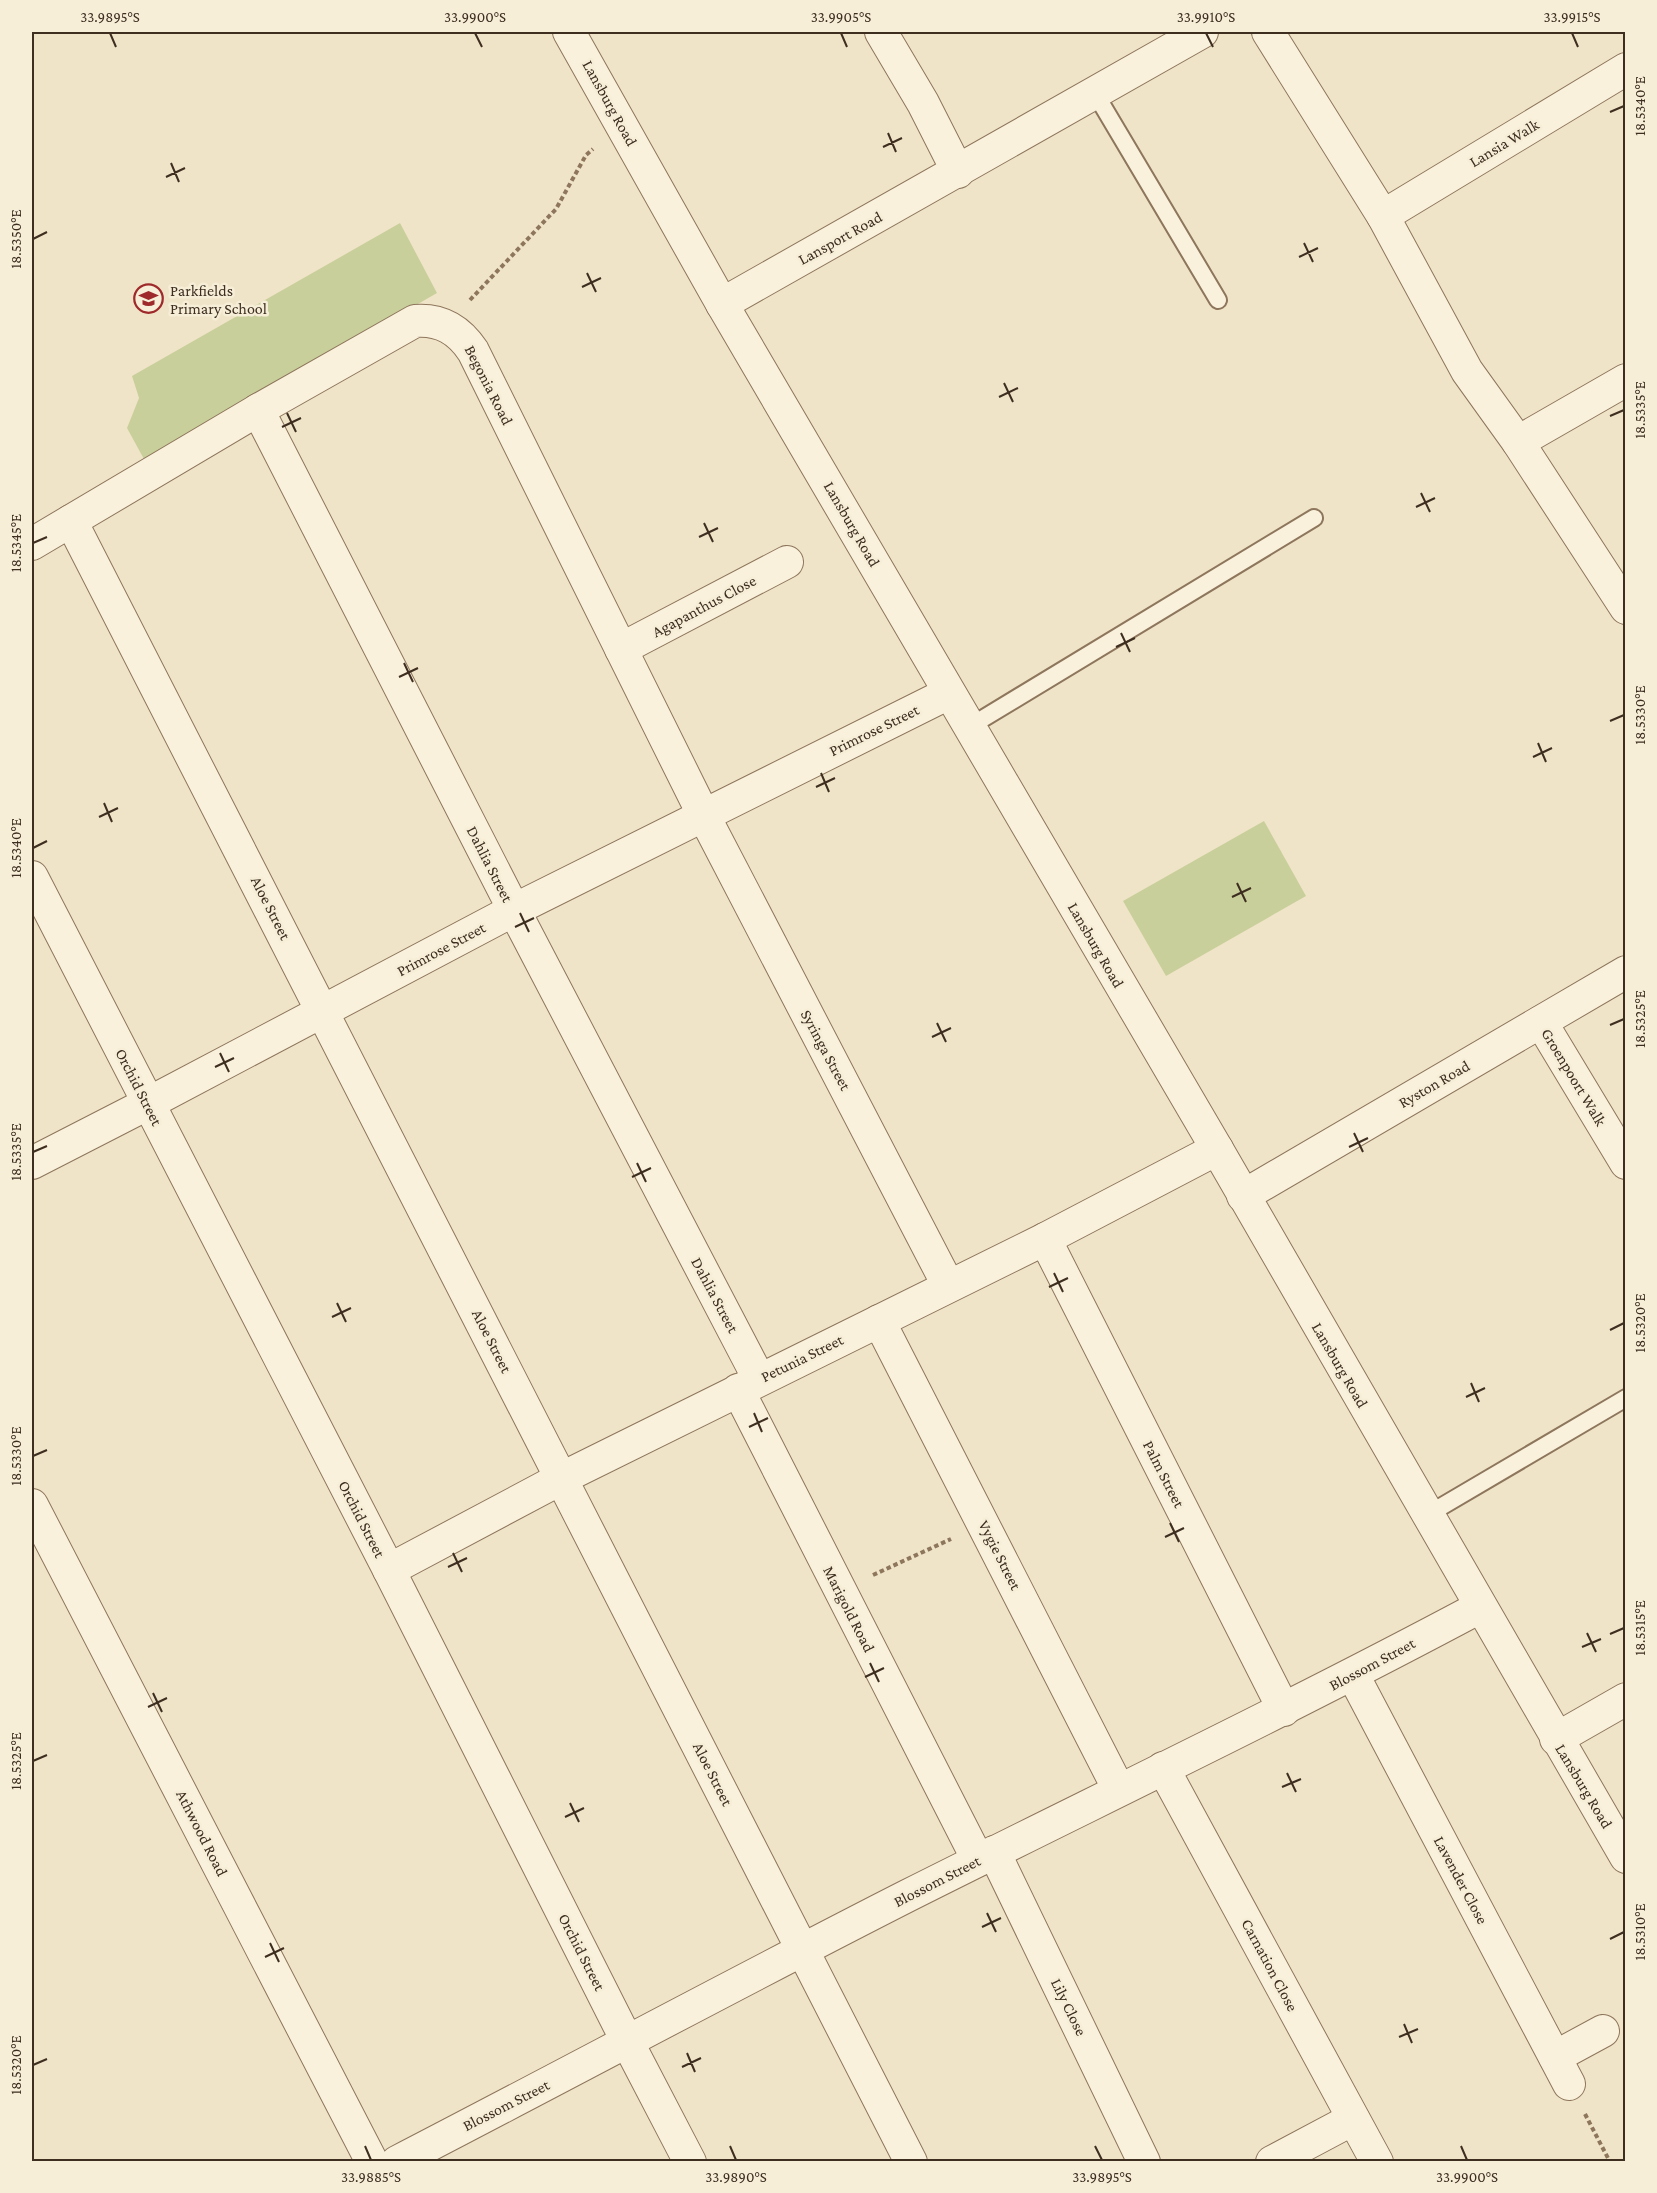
<svg xmlns="http://www.w3.org/2000/svg" width="1657" height="2193" font-family="'Crimson Pro',serif">
  <style>
    .green { fill: #c9cf9b }
    .lines { fill: none; stroke-linecap: round; stroke-linejoin: round }
    .lane-casing { stroke: #8d765c; stroke-width: 20 }
    .street-casing { stroke: #8d765c; stroke-width: 34 }
    .path { stroke: #8d765c; stroke-width: 4; stroke-dasharray: 4.5 3; stroke-linecap: butt }
    .lane { stroke: #faf1dc; stroke-width: 16 }
    .street { stroke: #faf1dc; stroke-width: 32 }
    .ticks { fill: none; stroke: #3d2e20; stroke-width: 2 }
    .labels { text-anchor: middle; dominant-baseline: central; stroke-width: 5; stroke-linejoin: round; paint-order: stroke }
    .street-label { font-size: 16px; fill: #3d2e20; stroke: #f7eed8 }
    .poi-label { font-size: 16px; fill: #3d2e20; stroke: #f7eed8; text-anchor: start }
    .neatline { fill: none; stroke: #3d2e20; stroke-width: 2 }
    .ticks-label { font-size: 15px; text-anchor: middle; fill: #3d2e20 }
  </style>
  <rect width="100%" height="100%" fill="#f0e4c8"/>
  <g class="green">
    <polygon points="400,223 437,293 145,461 127,428 139,398 132,376"/>
    <polygon points="1264,821 1306,896 1166,976 1123,901"/>
  </g>
  <g class="lines">
    <defs>
      <g id="lane">
        <polyline points="1095,93 1218,300"/>
        <polyline points="969,727 1314,518"/>
        <polyline points="1427,1515 1626,1398"/>
      </g>
      <g id="street">
        <polyline points="569,32 722,304 1217,1149 1626,1857"/>
        <polyline points="881,32 923,103 958,172"/>
        <polyline points="1268,32 1383,216 1467,371 1518,442 1626,608"/>
        <polyline points="1383,216 1626,69"/>
        <polyline points="722,304 1202,32"/>
        <polyline points="258,410 514,910 759,1379"/>
        <polyline points="1518,442 1626,380"/>
        <polyline points="71,521 911,2162"/>
        <path d="M 32,544 L 258,410 L 415,321 C 441,319 459,330 473,351 L 703,814 L 948,1285"/>
        <polyline points="621,649 787,562"/>
        <polyline points="32,877 389,1570 628,2043 690,2162"/>
        <polyline points="1541,1022 1626,1163"/>
        <polyline points="32,1163 147,1104 514,910 949,693"/>
        <polyline points="1243,1196 1626,972"/>
        <polyline points="1045,1239 1284,1710"/>
        <polyline points="879,1321 1119,1790"/>
        <polyline points="738,1390 978,1860"/>
        <polyline points="32,1505 372,2162"/>
        <polyline points="389,1570 562,1478 1045,1239 1217,1149"/>
        <polyline points="1353,1675 1569,2084"/>
        <polyline points="1556,1739 1626,1699"/>
        <polyline points="1163,1768 1377,2162"/>
        <polyline points="994,1852 1144,2162"/>
        <polyline points="1555,2057 1603,2031"/>
        <path d="M 397,2162 C 567,2074 736,1983 907,1896 C 1098,1800 1291,1708 1480,1607"/>
        <polyline points="1272,2162 1353,2119"/>
      </g>
    </defs>
    <use href="#lane" class="lane-casing"/>
    <use href="#street" class="street-casing"/>
    <g class="path">
      <polyline points="470,300 556,209 586,155 593,149"/>
      <polyline points="873,1575 951,1539"/>
      <polyline points="1585,2114 1610,2162"/>
    </g>
    <use href="#lane" class="lane"/>
    <use href="#street" class="street"/>
  </g>
  <path class="ticks" d="M 110,33 L 116,47M 475,33 L 482,47M 841,33 L 847,47M 1206,33 L 1213,47M 1572,33 L 1578,47M 1610,112 L 1624,106M 888,133 L 896,152M 883,147 L 902,138M 171,163 L 179,182M 166,177 L 185,168M 33,239 L 47,232M 1304,243 L 1313,262M 1299,257 L 1318,248M 587,273 L 596,292M 582,287 L 601,278M 1004,383 L 1013,402M 999,397 L 1018,388M 287,413 L 296,432M 1610,416 L 1624,410M 282,427 L 301,418M 1421,493 L 1430,512M 1416,507 L 1435,498M 704,523 L 713,542M 699,537 L 718,528M 33,543 L 47,537M 1121,633 L 1130,652M 1116,647 L 1135,638M 404,663 L 413,682M 399,677 L 418,668M 1610,721 L 1624,715M 1538,743 L 1546,762M 1533,757 L 1552,748M 821,773 L 829,792M 816,787 L 835,778M 104,803 L 112,822M 99,817 L 118,808M 33,848 L 47,841M 1237,883 L 1246,902M 1232,897 L 1251,888M 520,913 L 529,932M 515,927 L 534,918M 937,1023 L 946,1042M 1610,1025 L 1624,1019M 932,1037 L 951,1028M 220,1053 L 229,1072M 215,1067 L 234,1058M 1354,1133 L 1363,1152M 1349,1147 L 1368,1138M 33,1152 L 47,1146M 637,1163 L 646,1182M 632,1177 L 651,1168M 1054,1273 L 1063,1292M 1049,1287 L 1068,1278M 337,1303 L 346,1322M 332,1317 L 351,1308M 1610,1330 L 1624,1323M 1471,1383 L 1479,1402M 1466,1397 L 1485,1388M 754,1413 L 762,1432M 749,1427 L 768,1418M 33,1456 L 47,1450M 1170,1523 L 1179,1542M 1165,1537 L 1184,1528M 453,1553 L 462,1572M 448,1567 L 467,1558M 1587,1633 L 1596,1652M 1610,1634 L 1624,1628M 1582,1647 L 1601,1639M 870,1663 L 879,1682M 865,1677 L 884,1668M 153,1693 L 162,1712M 148,1707 L 167,1698M 33,1761 L 47,1755M 1287,1773 L 1296,1792M 1282,1787 L 1301,1779M 570,1803 L 579,1822M 565,1817 L 584,1808M 987,1913 L 996,1932M 982,1927 L 1001,1918M 1610,1939 L 1624,1932M 270,1943 L 279,1962M 265,1957 L 284,1948M 1404,2024 L 1412,2043M 1399,2037 L 1418,2029M 687,2053 L 695,2072M 33,2065 L 47,2059M 682,2067 L 701,2058M 365,2146 L 371,2160M 730,2146 L 736,2160M 1095,2146 L 1102,2160M 1461,2146 L 1467,2160"/>
  <defs>
    <symbol id="school-ring" viewBox="-11 -11 22 22"><circle r="9.5" fill="#f7eed8" stroke="#9e2a2b" stroke-width="1.5"/><path d="M0-5L7-2L0 1L-7-2ZM-4 1L0 2.5L4 1V4Q0 6-4 4Z" fill="#9e2a2b"/></symbol>
  </defs>
  <g fill-rule="evenodd">
    <use href="#school-ring" x="132" y="282" width="33" height="33"/>
  </g>
  <g class="labels">
    <g class="street-label">
      <text transform="translate(610 103) rotate(61)">Lansburg Road</text>
      <text transform="translate(1504 143) rotate(-31)">Lansia Walk</text>
      <text transform="translate(840 238) rotate(-29)">Lansport Road</text>
      <text transform="translate(489 385) rotate(63)">Begonia Road</text>
      <text transform="translate(852 524) rotate(60)">Lansburg Road</text>
      <text transform="translate(704 606) rotate(-28)">Agapanthus Close</text>
      <text transform="translate(874 730) rotate(-26)">Primrose Street</text>
      <text transform="translate(490 864) rotate(63)">Dahlia Street</text>
      <text transform="translate(271 908) rotate(63)">Aloe Street</text>
      <text transform="translate(1096 945) rotate(60)">Lansburg Road</text>
      <text transform="translate(441 949) rotate(-28)">Primrose Street</text>
      <text transform="translate(826 1050) rotate(62)">Syringa Street</text>
      <text transform="translate(1574 1077) rotate(59)">Groenpoort Walk</text>
      <text transform="translate(1434 1084) rotate(-30)">Ryston Road</text>
      <text transform="translate(139 1087) rotate(63)">Orchid Street</text>
      <text transform="translate(715 1295) rotate(62)">Dahlia Street</text>
      <text transform="translate(492 1341) rotate(63)">Aloe Street</text>
      <text transform="translate(802 1358) rotate(-26)">Petunia Street</text>
      <text transform="translate(1340 1365) rotate(60)">Lansburg Road</text>
      <text transform="translate(1164 1474) rotate(63)">Palm Street</text>
      <text transform="translate(362 1519) rotate(63)">Orchid Street</text>
      <text transform="translate(1000 1555) rotate(63)">Vygie Street</text>
      <text transform="translate(849 1609) rotate(63)">Marigold Road</text>
      <text transform="translate(1372 1664) rotate(-28)">Blossom Street</text>
      <text transform="translate(713 1774) rotate(63)">Aloe Street</text>
      <text transform="translate(1584 1786) rotate(59)">Lansburg Road</text>
      <text transform="translate(202 1833) rotate(63)">Athwood Road</text>
      <text transform="translate(1461 1880) rotate(62)">Lavender Close</text>
      <text transform="translate(937 1881) rotate(-27)">Blossom Street</text>
      <text transform="translate(582 1952) rotate(63)">Orchid Street</text>
      <text transform="translate(1270 1965) rotate(62)">Carnation Close</text>
      <text transform="translate(1069 2007) rotate(64)">Lily Close</text>
      <text transform="translate(506 2105) rotate(-27)">Blossom Street</text>
    </g>
    <g class="poi-label">
      <text x="170" y="290">Parkfields<tspan x="170" dy="18">Primary School</tspan></text>
    </g>
  </g>
  <rect width="1657" height="2193" fill="none" stroke="#f7eed8" stroke-width="66"/>
  <rect x="33" y="33" width="1591" height="2127" class="neatline"/>
  <g class="ticks-label">
    <text x="110" y="22">33.9895°S</text>
    <text x="475" y="22">33.9900°S</text>
    <text x="841" y="22">33.9905°S</text>
    <text x="1206" y="22">33.9910°S</text>
    <text x="1572" y="22">33.9915°S</text>
    <text transform="translate(1640 106) rotate(-90)" y="5">18.5340°E</text>
    <text transform="translate(16 239) rotate(-90)" y="5">18.5350°E</text>
    <text transform="translate(1640 410) rotate(-90)" y="5">18.5335°E</text>
    <text transform="translate(16 543) rotate(-90)" y="5">18.5345°E</text>
    <text transform="translate(1640 715) rotate(-90)" y="5">18.5330°E</text>
    <text transform="translate(16 848) rotate(-90)" y="5">18.5340°E</text>
    <text transform="translate(1640 1019) rotate(-90)" y="5">18.5325°E</text>
    <text transform="translate(16 1152) rotate(-90)" y="5">18.5335°E</text>
    <text transform="translate(1640 1323) rotate(-90)" y="5">18.5320°E</text>
    <text transform="translate(16 1456) rotate(-90)" y="5">18.5330°E</text>
    <text transform="translate(1640 1628) rotate(-90)" y="5">18.5315°E</text>
    <text transform="translate(16 1761) rotate(-90)" y="5">18.5325°E</text>
    <text transform="translate(1640 1932) rotate(-90)" y="5">18.5310°E</text>
    <text transform="translate(16 2065) rotate(-90)" y="5">18.5320°E</text>
    <text x="371" y="2182">33.9885°S</text>
    <text x="736" y="2182">33.9890°S</text>
    <text x="1102" y="2182">33.9895°S</text>
    <text x="1467" y="2182">33.9900°S</text>
  </g>
</svg>
